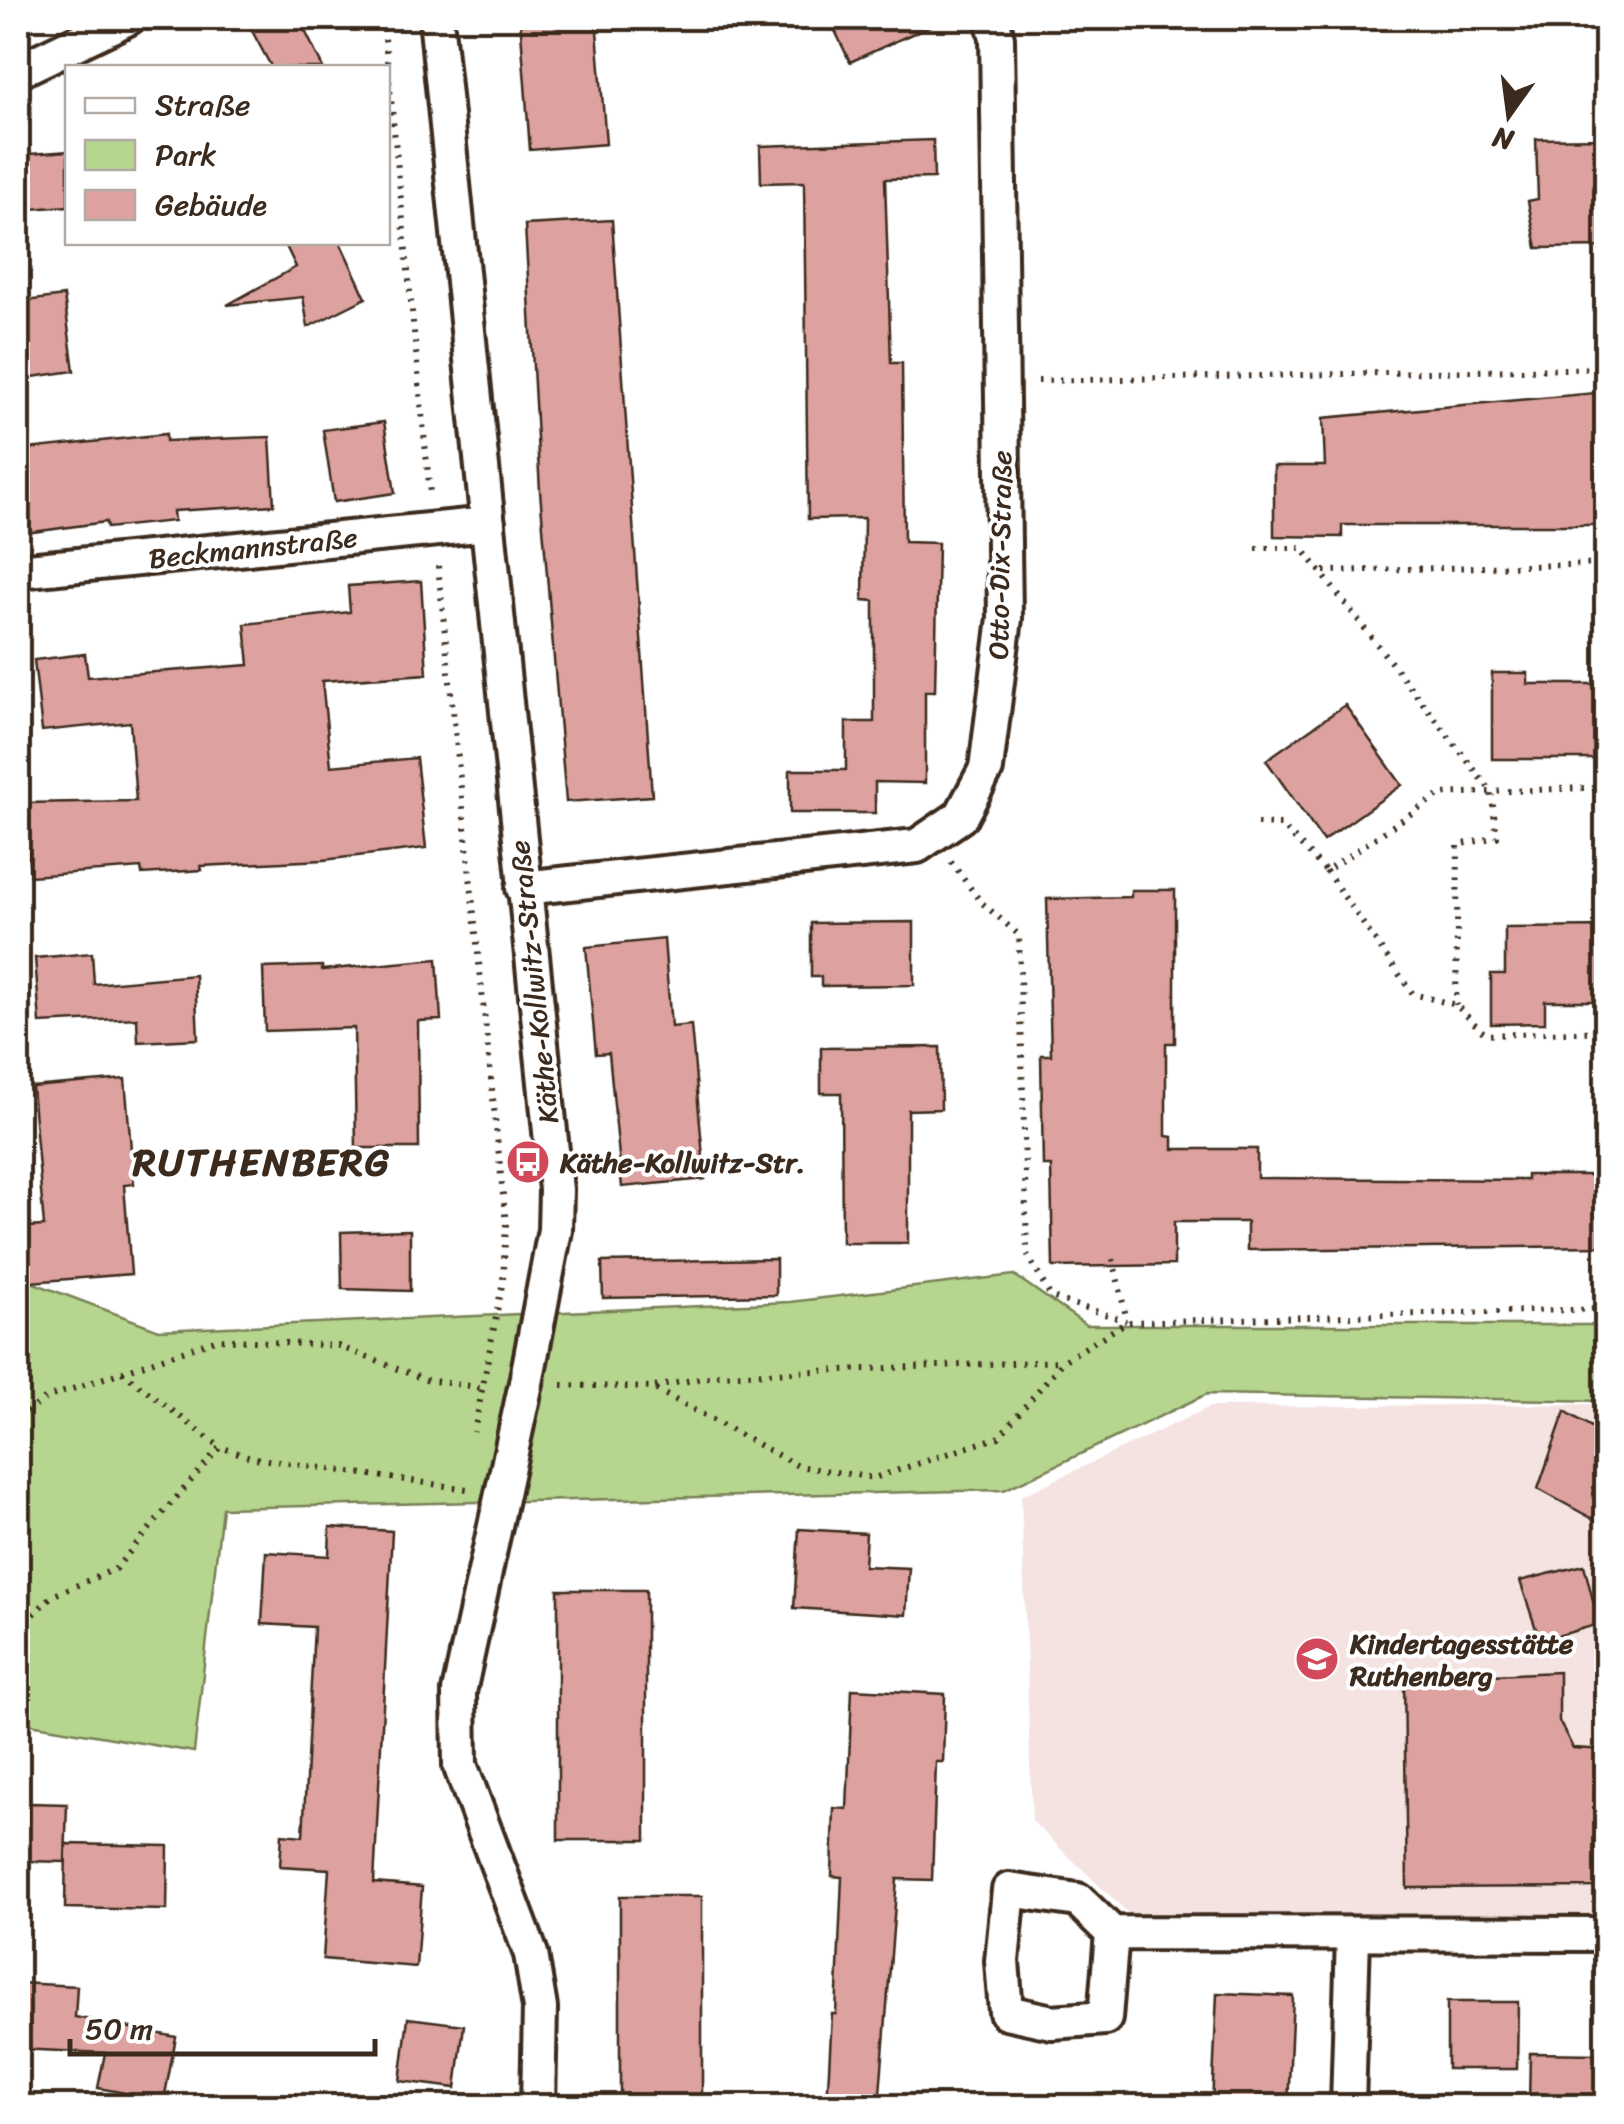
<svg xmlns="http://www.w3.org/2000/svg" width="1624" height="2124" font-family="Sriracha,sans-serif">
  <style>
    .built { fill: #f5e3e2 }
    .green { fill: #b6d58e; stroke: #788056; stroke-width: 2.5 }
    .building { fill: #dda2a0; stroke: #3b2a1e; stroke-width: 2.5 }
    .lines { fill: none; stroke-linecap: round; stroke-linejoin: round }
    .minor-casing { stroke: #3b2a1e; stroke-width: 40 }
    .path { stroke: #3b2a1e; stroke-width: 6; stroke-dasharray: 2.5 8; stroke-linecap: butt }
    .minor { stroke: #fff; stroke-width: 32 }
    .labels { text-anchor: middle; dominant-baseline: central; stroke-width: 8; stroke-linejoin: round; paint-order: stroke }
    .street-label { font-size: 28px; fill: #3b2a1e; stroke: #fff }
    .poi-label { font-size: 28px; font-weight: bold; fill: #3b2a1e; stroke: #fff; text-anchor: start }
    .district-label { font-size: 38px; font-weight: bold; letter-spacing: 2.5px; fill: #3b2a1e; stroke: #fff }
  </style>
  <rect width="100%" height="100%" fill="#fff"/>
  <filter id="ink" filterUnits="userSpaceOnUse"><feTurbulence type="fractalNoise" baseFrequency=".01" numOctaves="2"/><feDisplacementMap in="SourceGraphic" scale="20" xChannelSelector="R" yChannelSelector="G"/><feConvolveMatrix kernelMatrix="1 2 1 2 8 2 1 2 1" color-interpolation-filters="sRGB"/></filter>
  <g filter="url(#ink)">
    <polygon class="built" points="1606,1404 1606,1918 1131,1916 1032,1821 1021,1496 1210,1407"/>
    <polygon class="green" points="1014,1275 1086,1325 1606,1325 1606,1401 1207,1394 1004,1490 222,1508 194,1752 18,1722 18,1277 159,1330 790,1302"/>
    <g class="building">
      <polygon points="245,18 299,18 323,68 272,68"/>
      <polygon points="520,18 596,18 606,144 530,150"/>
      <polygon points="829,18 947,18 850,62"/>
      <polygon points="1606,138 1606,247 1537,248 1528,201 1538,199 1536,139"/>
      <polygon points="933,140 934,178 885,179 891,363 902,363 904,542 938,543 935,691 925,691 925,783 875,782 875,813 790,813 790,770 846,770 846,722 874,722 874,601 863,600 864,518 808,519 804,182 761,183 760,146"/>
      <polygon points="68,151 68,206 18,210 18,155"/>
      <polygon points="612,220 652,796 566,802 540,491 525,225"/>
      <polygon points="284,242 340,242 366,298 308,327 303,297 227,305 296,267"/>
      <polygon points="64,296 74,371 18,379 18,302"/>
      <polygon points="1606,392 1606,525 1342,525 1342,537 1274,536 1274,466 1325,466 1323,418"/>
      <polygon points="384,422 395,493 334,502 323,430"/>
      <polygon points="166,434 166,441 270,437 274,505 173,511 174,521 107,528 106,522 18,534 18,450"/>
      <polygon points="421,581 427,674 322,681 331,766 416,758 426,848 323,860 201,866 202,870 142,874 141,868 30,876 24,803 136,801 130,722 42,731 34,660 85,654 88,677 249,665 245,624 350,612 348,586"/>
      <polygon points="1492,673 1528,673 1528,684 1606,684 1606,759 1492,759"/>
      <polygon points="1345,705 1402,785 1323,841 1266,760"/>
      <polygon points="1131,890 1175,890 1175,1043 1166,1043 1166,1136 1173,1137 1173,1149 1257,1149 1257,1178 1527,1180 1527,1175 1606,1175 1606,1246 1247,1250 1247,1222 1174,1222 1174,1265 1053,1267 1051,1166 1043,1166 1041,1055 1051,1055 1047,899 1131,897"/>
      <polygon points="914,922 914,985 821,986 821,977 811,977 811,923"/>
      <polygon points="1606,927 1606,1001 1545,1001 1545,1023 1491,1024 1491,974 1505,974 1505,928"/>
      <polygon points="664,939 671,1027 691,1025 705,1179 622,1187 609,1053 596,1054 586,947"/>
      <polygon points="92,953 94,984 195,975 198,1039 138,1042 137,1018 40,1023 35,958"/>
      <polygon points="437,959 441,1020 418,1021 419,1148 356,1148 354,1028 265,1031 263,968 322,966 322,970"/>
      <polygon points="940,1047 941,1109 908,1110 908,1243 842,1243 841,1093 821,1093 821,1048"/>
      <polygon points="125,1079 134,1184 124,1185 131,1274 31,1282 26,1227 44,1226 32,1087"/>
      <polygon points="410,1230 410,1291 342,1289 341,1232"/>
      <polygon points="776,1259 776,1295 603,1298 602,1262"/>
      <polygon points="1565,1411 1606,1436 1606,1526 1538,1489"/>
      <polygon points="330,1527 392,1531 374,1883 422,1887 416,1967 323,1959 329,1869 280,1866 282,1834 303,1836 314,1627 262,1624 266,1552 329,1556"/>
      <polygon points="799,1529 866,1533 864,1566 909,1568 906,1615 794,1608"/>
      <polygon points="1584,1565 1599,1624 1540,1641 1520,1581"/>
      <rect x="558" y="1590" width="88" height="250"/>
      <polygon points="1559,1672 1559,1721 1573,1748 1606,1750 1606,1887 1407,1888 1404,1679"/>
      <polygon points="852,1689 945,1694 943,1762 936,1762 932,1880 897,1879 879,2106 827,2106 832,2014 836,2014 842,1877 832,1876 834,1808 847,1809"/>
      <polygon points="29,1803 67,1804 65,1862 28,1861"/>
      <polygon points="66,1844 168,1846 167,1910 65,1908"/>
      <rect x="620" y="1896" width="82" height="210"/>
      <polygon points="18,1983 77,1986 75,2017 176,2037 164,2100 98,2088 105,2053 18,2049"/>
      <polygon points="1217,1993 1293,1996 1288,2106 1212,2106"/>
      <polygon points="1447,2002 1518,2002 1517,2069 1447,2069"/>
      <polygon points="408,2018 464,2025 456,2088 400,2081"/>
      <polygon points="1530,2053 1599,2054 1599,2106 1529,2106"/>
    </g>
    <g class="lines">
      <defs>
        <g id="minor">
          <polyline points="436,18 556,1190 555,1230 526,1383 459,1692 460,1765 531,1954 540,2008 538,2106"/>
          <polyline points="18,71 128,18"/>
          <polyline points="18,571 488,524"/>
          <polyline points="523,888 917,846 961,816 986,769 1005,618 997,38 992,18"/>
          <polyline points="1112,1933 1105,2018 1052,2022 1006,2012 1002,1961 1009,1890 1078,1900 1112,1933 1606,1934"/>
          <polyline points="1348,2106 1353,1935"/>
        </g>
      </defs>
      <use href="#minor" class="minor-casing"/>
      <g class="path">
        <polyline points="383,18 430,494"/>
        <polyline points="1329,18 1539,23 1555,18"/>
        <polyline points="1038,381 1606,368"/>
        <polyline points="1256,548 1302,548 1491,791 1497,837 1458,845 1456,1005"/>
        <polyline points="438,566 506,1224 503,1280 474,1432"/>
        <polyline points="1324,571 1606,564"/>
        <polyline points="1257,824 1281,825 1326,871 1440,794 1606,787"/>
        <polyline points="951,862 981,902 1019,935 1027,1254 1051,1297 1126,1321"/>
        <polyline points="1326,871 1413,994 1456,1005 1486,1035 1606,1031"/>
        <polyline points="1113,1259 1127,1321"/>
        <polyline points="122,1372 220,1447"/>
        <polyline points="562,1385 653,1388 798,1466 874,1478 999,1437 1063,1361 1127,1322 1606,1309"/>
        <polyline points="655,1387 719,1375 1061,1361"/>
        <polyline points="18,1419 46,1398 218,1339 338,1346 426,1380 485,1388"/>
        <polyline points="18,1629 52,1596 115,1569 220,1447 254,1458 467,1489"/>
      </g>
      <use href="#minor" class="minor"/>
    </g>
  </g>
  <defs>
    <symbol id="bus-disc" viewBox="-11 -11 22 22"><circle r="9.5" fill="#d1495b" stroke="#fff"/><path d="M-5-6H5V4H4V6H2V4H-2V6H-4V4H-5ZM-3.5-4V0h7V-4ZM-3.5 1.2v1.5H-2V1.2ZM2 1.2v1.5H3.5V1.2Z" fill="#fff"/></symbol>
    <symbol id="school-disc" viewBox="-11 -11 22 22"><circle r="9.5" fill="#d1495b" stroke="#fff"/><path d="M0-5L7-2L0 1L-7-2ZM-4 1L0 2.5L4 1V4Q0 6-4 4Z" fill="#fff"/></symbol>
  </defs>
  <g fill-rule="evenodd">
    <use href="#bus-disc" x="503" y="1137" width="50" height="50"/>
    <use href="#school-disc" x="1292" y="1634" width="50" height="50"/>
  </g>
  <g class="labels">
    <g class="street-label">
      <text transform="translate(253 548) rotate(-6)">Beckmannstraße</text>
      <text transform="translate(1000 555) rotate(-89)">Otto-Dix-Straße</text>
      <text transform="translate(534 982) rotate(-96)">Käthe-Kollwitz-Straße</text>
    </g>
    <g class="poi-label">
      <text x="560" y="1162">Käthe-Kollwitz-Str.</text>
      <text x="1350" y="1643">Kindertagesstätte<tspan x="1350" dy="32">Ruthenberg</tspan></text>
    </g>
    <g class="district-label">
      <text x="262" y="1162">RUTHENBERG</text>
    </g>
  </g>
  <rect width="1624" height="2124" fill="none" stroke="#fff" stroke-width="60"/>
  <rect x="30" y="30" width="1564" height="2064" fill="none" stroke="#3b2a1e" stroke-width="4" filter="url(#ink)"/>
  <rect x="65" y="65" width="325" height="180" fill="#ffffff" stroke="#b1aaa5" stroke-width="2.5"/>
  <rect x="85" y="98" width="50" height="15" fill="#ffffff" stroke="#b1aaa5" stroke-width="2.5"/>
  <text x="155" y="115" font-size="30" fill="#3b2a1e">Straße</text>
  <rect x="85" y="140" width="50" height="30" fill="#b6d58e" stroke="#b1aaa5" stroke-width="2.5"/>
  <text x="155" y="165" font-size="30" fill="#3b2a1e">Park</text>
  <rect x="85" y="190" width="50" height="30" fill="#dda2a0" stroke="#b1aaa5" stroke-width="2.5"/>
  <text x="155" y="215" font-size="30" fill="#3b2a1e">Gebäude</text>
  <g transform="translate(1509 115) rotate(194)" stroke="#ffffff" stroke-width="8" paint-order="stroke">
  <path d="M0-8L18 38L0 25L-18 38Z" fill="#3b2a1e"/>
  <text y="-15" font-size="28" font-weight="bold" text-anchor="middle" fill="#3b2a1e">N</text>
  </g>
  <path d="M70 2039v15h305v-15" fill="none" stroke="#3b2a1e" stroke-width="5"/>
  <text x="85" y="2039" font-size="30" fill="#3b2a1e" stroke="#ffffff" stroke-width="8" paint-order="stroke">50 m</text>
</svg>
